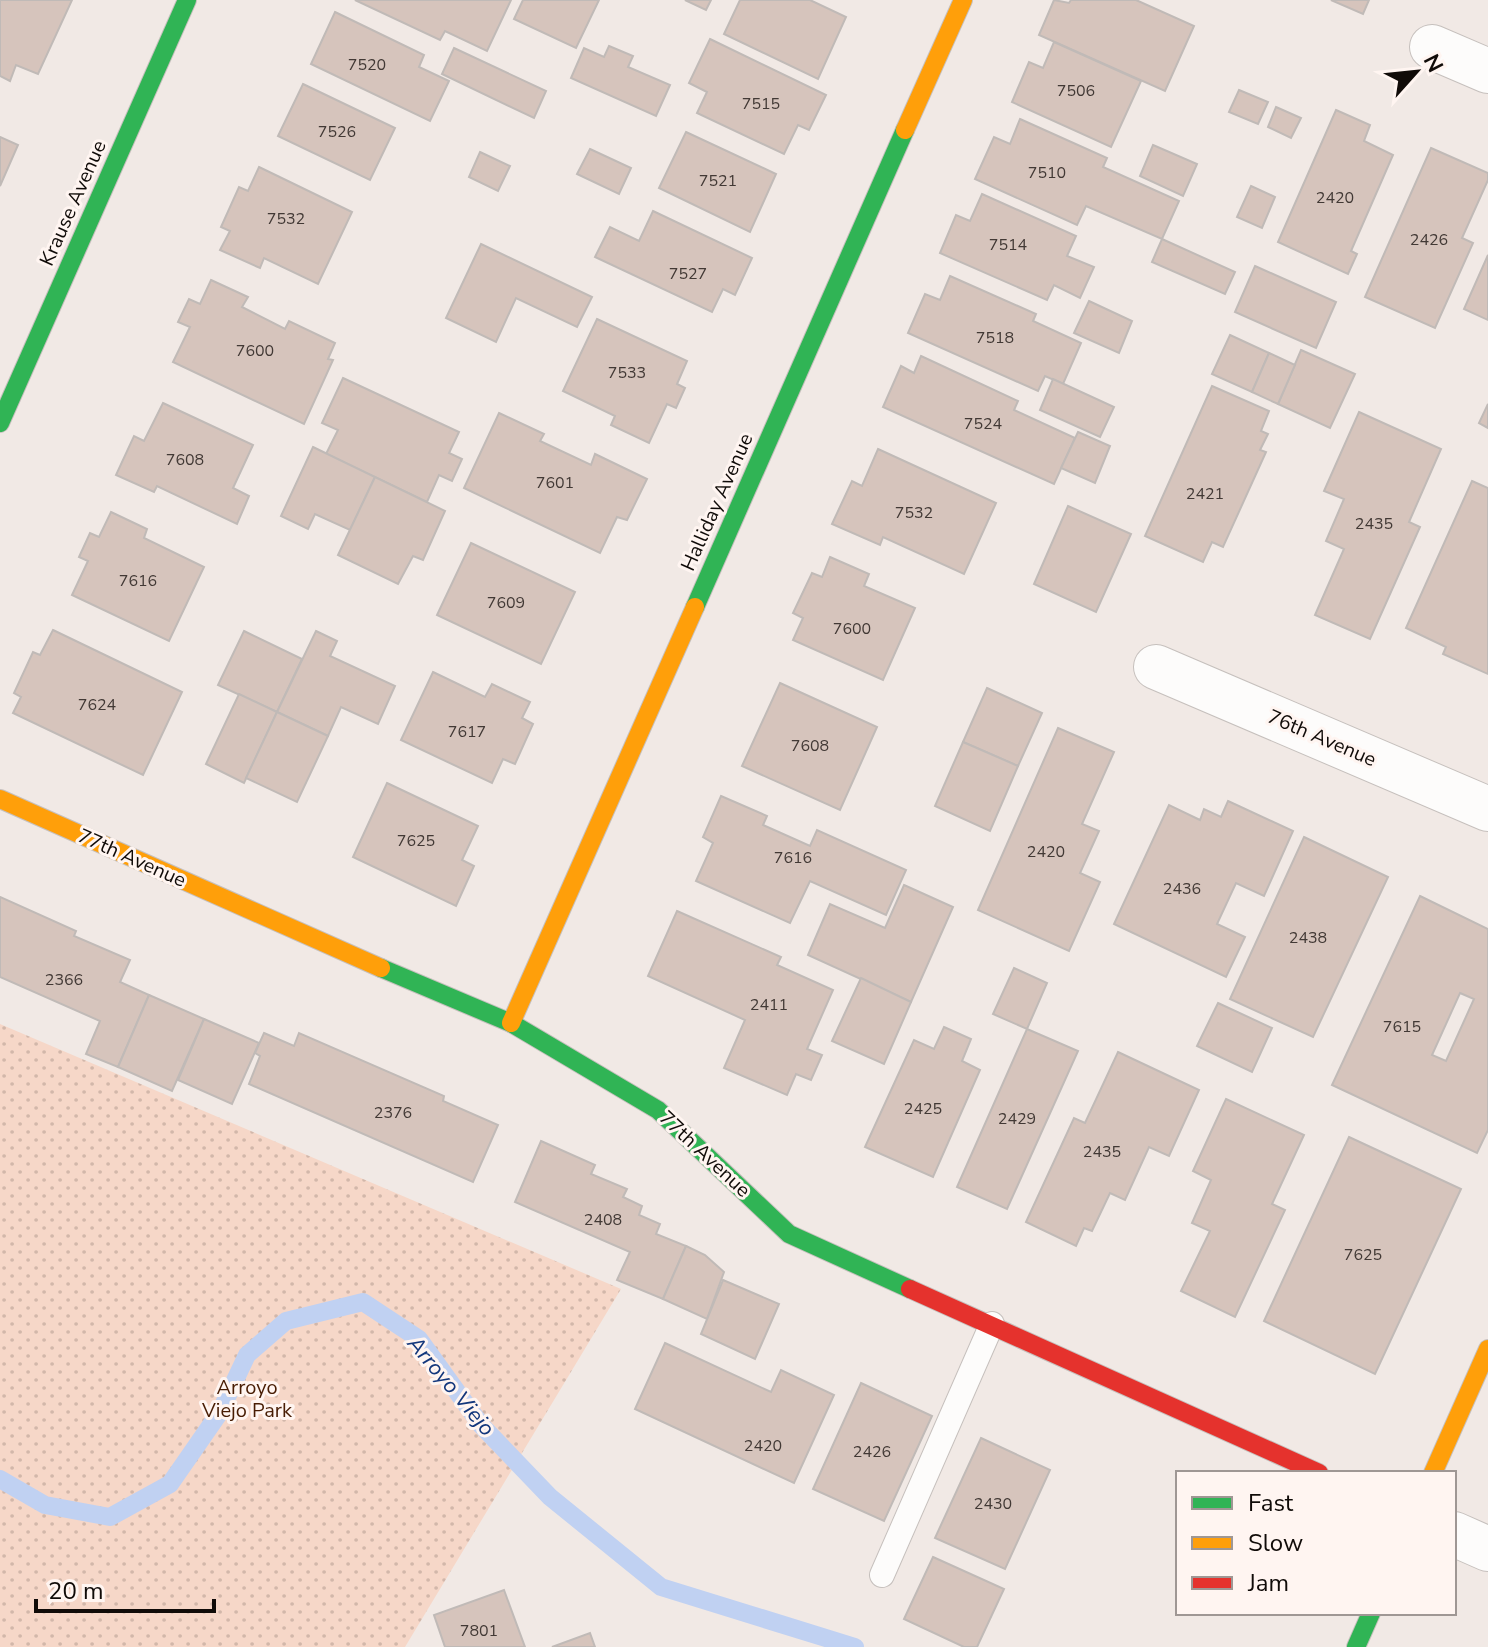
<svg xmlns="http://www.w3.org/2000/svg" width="1488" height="1647" font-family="'Nunito Sans',sans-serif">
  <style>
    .grass { fill: url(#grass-dots) }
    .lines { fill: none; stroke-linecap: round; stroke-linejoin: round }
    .stream { stroke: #c0d1f2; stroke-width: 18 }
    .building { fill: #d6c4bc; stroke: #c0bab7; stroke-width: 2; fill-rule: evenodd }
    .lane-casing { stroke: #c6c0bd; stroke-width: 26 }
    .street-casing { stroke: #c6c0bd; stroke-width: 46 }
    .fast-casing { stroke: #c6c0bd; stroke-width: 20 }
    .slow-casing { stroke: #c6c0bd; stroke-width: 20 }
    .jam-casing { stroke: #c6c0bd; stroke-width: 20 }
    .lane { stroke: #fdfcfb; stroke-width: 24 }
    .street { stroke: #fdfcfb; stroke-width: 44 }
    .fast { stroke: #30b455; stroke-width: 18 }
    .slow { stroke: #ff9f0a; stroke-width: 18 }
    .jam { stroke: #e5322d; stroke-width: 18 }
    .labels { text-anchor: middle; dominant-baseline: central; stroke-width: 6; stroke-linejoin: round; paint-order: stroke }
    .number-label { font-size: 16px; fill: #423935 }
    .street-label { font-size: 20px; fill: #100b08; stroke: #fff5f1 }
    .park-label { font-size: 20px; fill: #481d04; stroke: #fff5f1 }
    .water-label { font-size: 22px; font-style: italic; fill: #13377c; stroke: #fff5f1 }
  </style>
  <defs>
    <pattern id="grass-dots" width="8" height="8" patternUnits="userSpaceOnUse" patternTransform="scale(2)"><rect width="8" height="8" fill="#f6d7c8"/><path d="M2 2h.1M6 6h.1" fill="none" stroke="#d2b7aa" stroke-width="1.8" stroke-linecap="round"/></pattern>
  </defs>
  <rect width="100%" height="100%" fill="#f1e9e5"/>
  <polygon class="grass" points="0,1024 621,1289 405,1647 0,1647"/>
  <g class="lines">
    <polyline class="stream" points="0,1479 45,1505 110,1517 170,1484 220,1412 247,1355 286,1321 363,1302 419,1339 481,1425 550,1497 661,1587 855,1647"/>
  </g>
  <g class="building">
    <polygon points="0,0 72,0 38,74 16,65 10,81 0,76"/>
    <polygon points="355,0 511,0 487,51 445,31 440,40"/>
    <polygon points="523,0 599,0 576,48 514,19"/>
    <polygon points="685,0 711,0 706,10"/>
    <polygon points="740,0 810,0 846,17 818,79 724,34"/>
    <polygon points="1054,0 1069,3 1071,0 1136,0 1194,26 1165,91 1039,35"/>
    <polygon points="1331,0 1369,0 1363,14"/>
    <polygon points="335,12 424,55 419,67 449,81 430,121 311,64"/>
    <polygon points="710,39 826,95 809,130 798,125 784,154 697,113 707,92 689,83"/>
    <polygon points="1054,42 1141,81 1111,147 1012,102 1029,62 1043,68"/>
    <polygon points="609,46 633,56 628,67 670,85 656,116 571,78 584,48 604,57"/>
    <polygon points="454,48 546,91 534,118 442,74"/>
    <polygon points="303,84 395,128 370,180 278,136"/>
    <polygon points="1239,90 1268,102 1258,124 1229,112"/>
    <polygon points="1276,107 1301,118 1291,138 1268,127"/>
    <polygon points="1336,110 1370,125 1364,141 1393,155 1351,251 1357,254 1348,274 1278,242"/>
    <polygon points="1020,119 1107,158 1103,167 1179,201 1162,239 1086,206 1077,225 975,179 994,137 1010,144"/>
    <polygon points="686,132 776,174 750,232 659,188"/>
    <polygon points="0,137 18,145 0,186"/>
    <polygon points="1153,145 1197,164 1183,196 1140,176"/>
    <polygon points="1431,148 1488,173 1488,180 1462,238 1473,243 1435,328 1365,297"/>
    <polygon points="590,149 631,168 619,194 577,174"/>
    <polygon points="480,152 510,166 498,191 469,177"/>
    <polygon points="259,167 352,212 318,284 264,258 260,268 220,250 230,231 221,227 239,187 248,191"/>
    <polygon points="1251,186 1275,197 1262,228 1237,217"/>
    <polygon points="982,194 1076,236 1067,256 1094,267 1080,298 1054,285 1047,300 940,253 956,215 970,221"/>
    <polygon points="653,211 752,258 735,295 723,289 712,312 595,257 610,227 639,241"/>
    <polygon points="1162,239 1235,272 1225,294 1152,262"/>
    <polygon points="481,244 592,297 577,327 516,298 496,342 446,318"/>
    <polygon points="1488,255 1488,320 1464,309"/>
    <polygon points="1255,266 1336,302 1316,348 1235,312"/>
    <polygon points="950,276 1036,314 1033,321 1081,343 1063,384 1045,376 1038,391 908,333 925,294 940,300"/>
    <polygon points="211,280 248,297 242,307 285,329 289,321 335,343 328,359 333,360 304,424 173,362 190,327 178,322 189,299 200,304"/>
    <polygon points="1089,301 1132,321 1119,353 1074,333"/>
    <polygon points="597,319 687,361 677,384 685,388 676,408 667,404 649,443 611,425 615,416 563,391"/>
    <polygon points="1230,335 1269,353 1252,392 1212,374"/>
    <polygon points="1301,350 1355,374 1330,428 1278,404"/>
    <polygon points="1269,353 1295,365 1278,404 1252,392"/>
    <polygon points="921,356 1018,401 1014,410 1075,438 1054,484 883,407 901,366 914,373"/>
    <polygon points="343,378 459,432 449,453 462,459 452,481 439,475 427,502 326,454 338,430 322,423"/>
    <polygon points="1053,379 1114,407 1100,437 1040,410"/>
    <polygon points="1212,386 1269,411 1261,431 1268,434 1260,450 1266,452 1223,547 1212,542 1203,562 1145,536"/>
    <polygon points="163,403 253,445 233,488 249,496 237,524 157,486 154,492 116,475 134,436 144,441"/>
    <polygon points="1488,404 1488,428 1479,423"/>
    <polygon points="1359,412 1441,449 1409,522 1420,527 1370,639 1315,615 1344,549 1326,541 1344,499 1324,491"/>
    <polygon points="499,413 544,434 540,441 591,465 595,454 647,479 627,520 617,517 600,553 464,488"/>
    <polygon points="1078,432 1110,446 1095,483 1061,468"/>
    <polygon points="313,447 375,477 350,530 315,514 308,529 281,516"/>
    <polygon points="878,449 996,503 964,574 883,537 880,545 832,524 852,481 862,486"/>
    <polygon points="375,477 445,511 423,560 413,556 398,584 338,555"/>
    <polygon points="1472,481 1488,488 1488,674 1443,654 1446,647 1406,628"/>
    <polygon points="1068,506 1131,534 1096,612 1034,584"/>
    <polygon points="111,512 147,529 144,538 204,567 169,641 72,595 88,561 79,557 90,533 99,537"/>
    <polygon points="471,543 575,592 541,664 437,615"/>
    <polygon points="830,557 869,574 864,586 915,608 883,680 793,640 803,618 793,613 812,573 822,577"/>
    <polygon points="53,630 182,692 143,775 13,713 21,697 14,693 33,652 40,655"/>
    <polygon points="244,631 302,659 277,712 218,685"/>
    <polygon points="316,631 337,641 330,656 395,686 378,724 341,707 328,736 277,712"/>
    <polygon points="433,672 485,697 492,684 530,702 522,718 533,724 515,764 503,759 492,783 401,740"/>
    <polygon points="780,683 877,727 840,810 742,766"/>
    <polygon points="987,688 1042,713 1018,766 963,742"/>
    <polygon points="239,694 277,712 244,783 206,764"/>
    <polygon points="277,712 328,736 297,802 246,778"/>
    <polygon points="1058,728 1114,752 1082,824 1099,831 1080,873 1100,882 1069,951 978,910"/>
    <polygon points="963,742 1018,766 990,831 935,806"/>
    <polygon points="387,783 478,826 462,860 474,866 456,906 353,857"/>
    <polygon points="721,796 767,816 763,825 810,846 817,830 906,870 886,915 810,881 790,923 696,881 713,843 703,837"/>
    <polygon points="1228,801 1293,831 1264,896 1236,883 1217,924 1245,937 1226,977 1114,924 1169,805 1200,820 1204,809 1221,817"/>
    <polygon points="1304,837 1388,877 1313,1037 1230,999"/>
    <polygon points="904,885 953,907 911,1002 808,955 830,904 885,928"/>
    <path d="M 1420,896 L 1488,929 L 1488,1130 L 1477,1153 L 1332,1085 ZM 1460,993 L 1474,999 L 1446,1061 L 1432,1055 Z"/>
    <polygon points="0,897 76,931 74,936 130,960 120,982 149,995 118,1067 86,1054 100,1021 0,977"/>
    <polygon points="677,911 781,957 777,965 833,990 807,1049 822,1055 811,1080 796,1074 787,1095 724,1068 745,1020 648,976"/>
    <polygon points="1014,968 1047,983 1027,1029 993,1014"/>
    <polygon points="861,978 911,1002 884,1064 832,1041"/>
    <polygon points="149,995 204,1019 172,1091 118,1067"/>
    <polygon points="1218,1003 1272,1028 1252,1072 1197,1046"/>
    <polygon points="204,1019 259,1043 232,1104 178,1080"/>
    <polygon points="944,1027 971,1039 962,1061 980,1070 933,1177 865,1147 914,1040 934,1049"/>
    <polygon points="1027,1029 1078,1051 1007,1209 957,1187"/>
    <polygon points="264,1033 294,1046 299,1033 444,1096 443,1101 498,1125 473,1182 249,1084 260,1056 255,1053"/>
    <polygon points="1118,1052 1199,1090 1169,1156 1149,1147 1125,1200 1110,1193 1092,1231 1084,1228 1076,1246 1026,1222 1074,1118 1085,1123"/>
    <polygon points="1226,1099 1304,1135 1272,1204 1285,1210 1235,1317 1181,1291 1210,1231 1192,1223 1211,1180 1193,1171"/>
    <polygon points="1349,1137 1461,1189 1375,1374 1264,1321"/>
    <polygon points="541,1141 595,1165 591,1174 627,1189 623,1197 642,1206 639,1215 660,1224 656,1234 686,1246 663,1299 617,1280 630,1252 515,1202"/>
    <polygon points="686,1246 705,1255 724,1272 707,1319 663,1299"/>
    <polygon points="723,1280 779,1304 755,1359 701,1334"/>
    <polygon points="665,1343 771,1392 781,1370 834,1395 794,1483 635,1409"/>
    <polygon points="861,1383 932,1416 884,1521 813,1489"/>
    <polygon points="981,1438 1050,1470 1005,1569 935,1538"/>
    <polygon points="933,1557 1004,1589 977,1647 964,1647 904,1619"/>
    <polygon points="504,1590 525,1647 445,1647 434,1615"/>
    <polygon points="590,1633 595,1647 552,1647"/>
  </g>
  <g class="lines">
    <defs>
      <polyline id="lane" points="882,1575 992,1324"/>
      <g id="street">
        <polyline points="1432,47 1488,71"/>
        <polyline points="1156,667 1488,809"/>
        <polyline points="1454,1534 1488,1549"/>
      </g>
      <g id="fast">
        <polyline points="0,423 187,0"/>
        <polyline points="695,607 905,130"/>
        <polyline points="381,968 511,1023 658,1110 789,1234 910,1289"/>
        <polyline points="1356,1647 1371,1613"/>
      </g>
      <g id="slow">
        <polyline points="905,130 963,0"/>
        <polyline points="0,799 381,968"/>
        <polyline points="511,1023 695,607"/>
        <polyline points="1433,1473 1488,1349"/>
      </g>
      <polyline id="jam" points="910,1289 1319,1473"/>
    </defs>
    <use href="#lane" class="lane-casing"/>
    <use href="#street" class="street-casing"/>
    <use href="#fast" class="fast-casing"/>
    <use href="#slow" class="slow-casing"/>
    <use href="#jam" class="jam-casing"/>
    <use href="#lane" class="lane"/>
    <use href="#street" class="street"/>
    <use href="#fast" class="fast"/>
    <use href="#slow" class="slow"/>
    <use href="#jam" class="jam"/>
  </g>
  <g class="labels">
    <g class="number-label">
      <text x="367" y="65">7520</text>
      <text x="1076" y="91">7506</text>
      <text x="761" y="104">7515</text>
      <text x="337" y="132">7526</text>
      <text x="1047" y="173">7510</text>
      <text x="718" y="181">7521</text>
      <text x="1335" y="198">2420</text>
      <text x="286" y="219">7532</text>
      <text x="1429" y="240">2426</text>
      <text x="1008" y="245">7514</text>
      <text x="688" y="274">7527</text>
      <text x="995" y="338">7518</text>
      <text x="255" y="351">7600</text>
      <text x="627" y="373">7533</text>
      <text x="983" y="424">7524</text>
      <text x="185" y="460">7608</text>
      <text x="555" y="483">7601</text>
      <text x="1205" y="494">2421</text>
      <text x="914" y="513">7532</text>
      <text x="1374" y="524">2435</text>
      <text x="138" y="581">7616</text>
      <text x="506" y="603">7609</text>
      <text x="852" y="629">7600</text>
      <text x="97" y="705">7624</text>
      <text x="467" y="732">7617</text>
      <text x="810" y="746">7608</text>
      <text x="416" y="841">7625</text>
      <text x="1046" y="852">2420</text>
      <text x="793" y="858">7616</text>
      <text x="1182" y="889">2436</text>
      <text x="1308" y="938">2438</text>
      <text x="64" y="980">2366</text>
      <text x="769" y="1005">2411</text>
      <text x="1402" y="1027">7615</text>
      <text x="923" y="1109">2425</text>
      <text x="393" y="1113">2376</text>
      <text x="1017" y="1119">2429</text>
      <text x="1102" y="1152">2435</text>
      <text x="603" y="1220">2408</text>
      <text x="1363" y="1255">7625</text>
      <text x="763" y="1446">2420</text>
      <text x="872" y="1452">2426</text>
      <text x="993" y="1504">2430</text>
      <text x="479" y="1631">7801</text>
    </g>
    <g class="street-label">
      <text transform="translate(73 203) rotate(-66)">Krause Avenue</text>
      <text transform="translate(717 502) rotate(-66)">Halliday Avenue</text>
      <text transform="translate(1322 738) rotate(23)">76th Avenue</text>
      <text transform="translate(132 858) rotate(24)">77th Avenue</text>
      <text transform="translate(705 1154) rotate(43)">77th Avenue</text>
    </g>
    <g class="park-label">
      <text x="247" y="1387">Arroyo<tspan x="247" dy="23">Viejo Park</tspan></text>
    </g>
    <g class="water-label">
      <text transform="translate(451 1386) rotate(50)">Arroyo Viejo</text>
    </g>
  </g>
  <rect x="1176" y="1471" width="280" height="144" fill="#fff5f1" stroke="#9f9794" stroke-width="2"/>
  <rect x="1192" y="1497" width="40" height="12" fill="#30b455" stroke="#9f9794" stroke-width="2"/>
  <text x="1248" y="1511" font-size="24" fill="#100b08">Fast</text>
  <rect x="1192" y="1537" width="40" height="12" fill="#ff9f0a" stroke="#9f9794" stroke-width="2"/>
  <text x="1248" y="1551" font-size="24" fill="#100b08">Slow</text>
  <rect x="1192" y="1577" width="40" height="12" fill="#e5322d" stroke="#9f9794" stroke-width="2"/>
  <text x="1248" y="1591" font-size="24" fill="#100b08">Jam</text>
  <g transform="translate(1416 72) rotate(63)" stroke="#fff5f1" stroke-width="6" paint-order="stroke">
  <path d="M0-6L14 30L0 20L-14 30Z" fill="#100b08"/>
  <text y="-12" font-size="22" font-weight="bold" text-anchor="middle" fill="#100b08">N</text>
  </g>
  <path d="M36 1599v12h178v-12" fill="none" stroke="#100b08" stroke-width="4"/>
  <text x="48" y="1599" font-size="24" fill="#100b08" stroke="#fff5f1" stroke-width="6" paint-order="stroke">20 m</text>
</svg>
